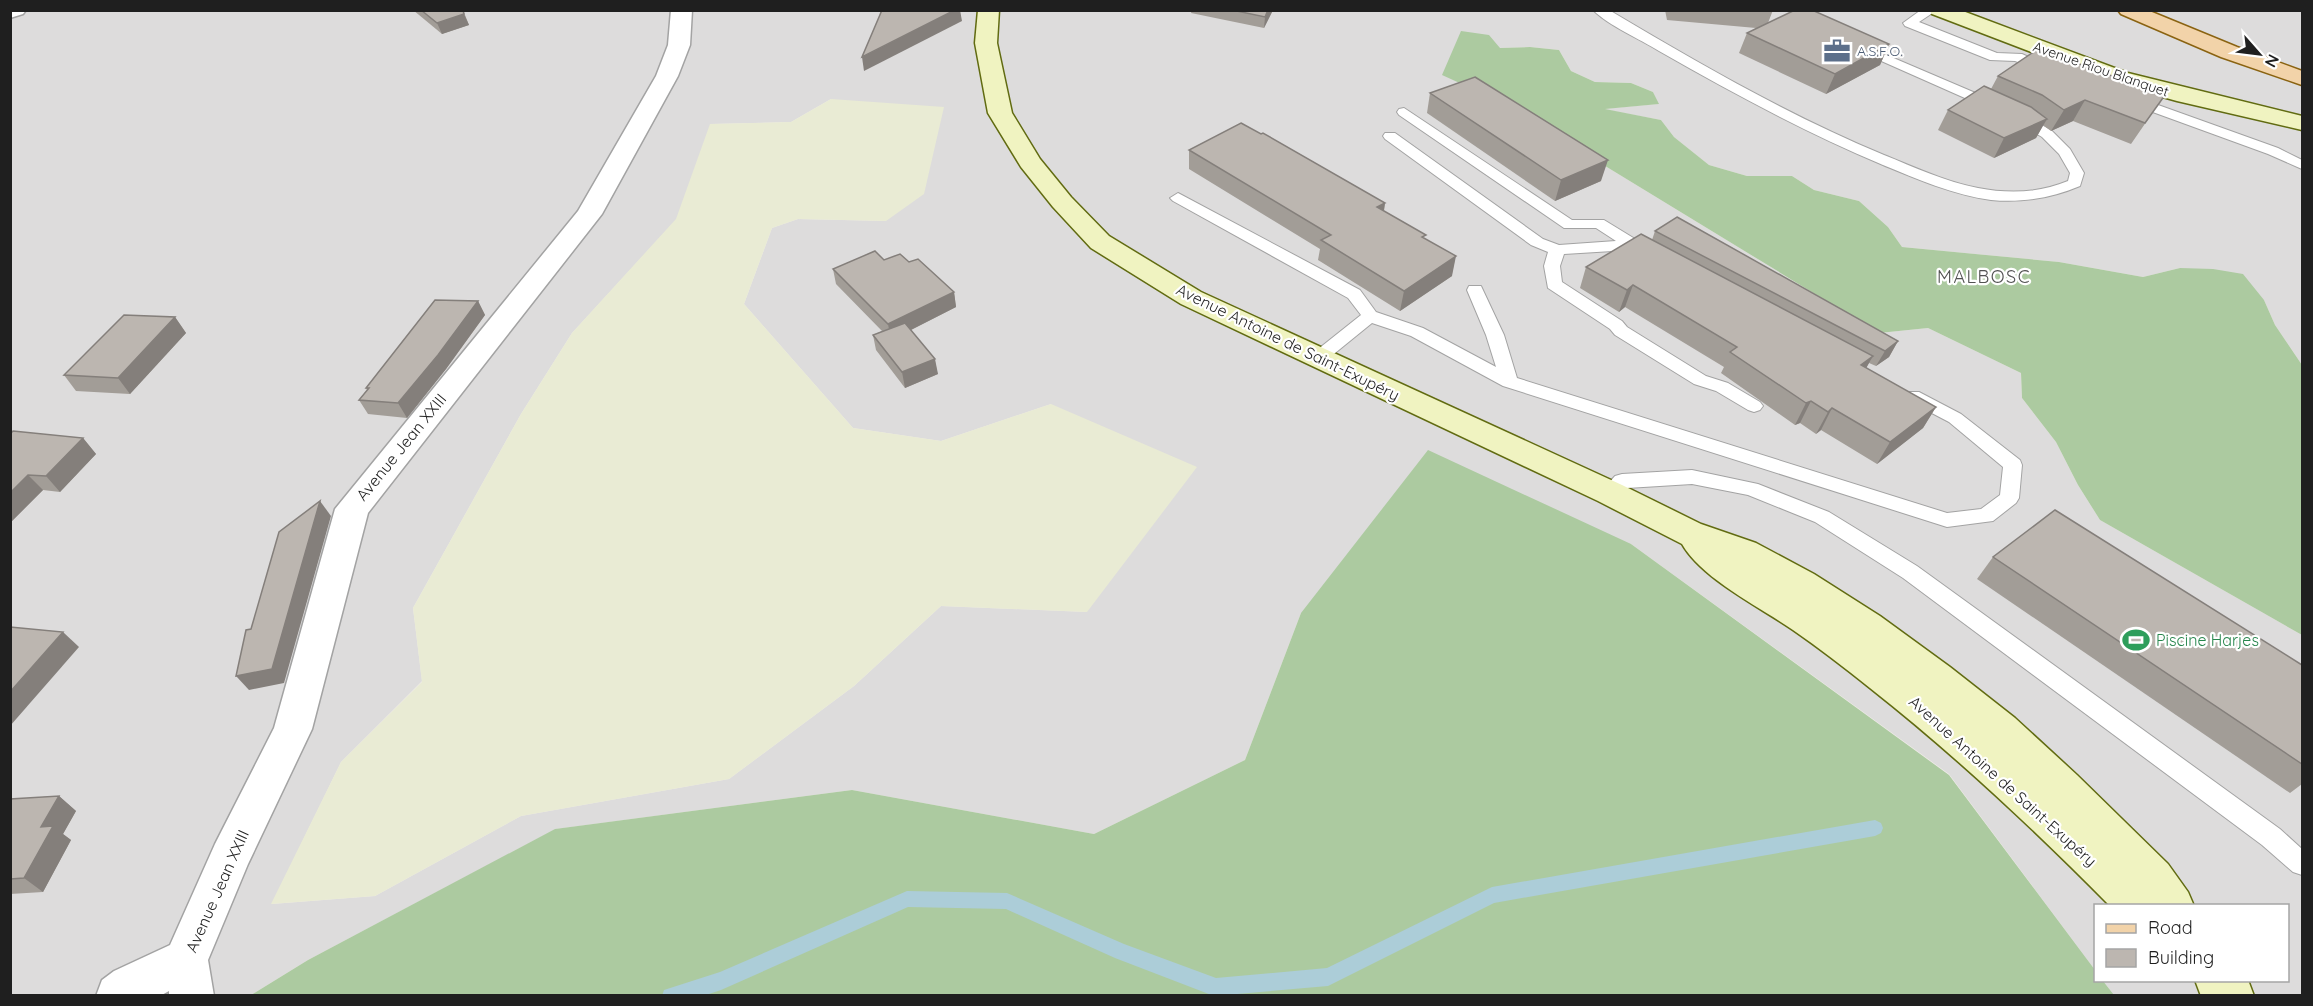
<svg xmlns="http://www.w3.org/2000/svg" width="2313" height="1006" font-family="Quicksand,sans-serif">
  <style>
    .residential { fill: #dddcdc; fill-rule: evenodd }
    .farmland { fill: #e9ebd4 }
    .forest { fill: #accaa0 }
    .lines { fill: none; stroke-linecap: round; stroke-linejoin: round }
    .stream { fill: #accdd8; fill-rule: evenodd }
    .lane-casing { stroke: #a3a3a3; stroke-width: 2 }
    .street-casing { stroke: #a3a3a3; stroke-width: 3 }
    .secondary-casing { stroke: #616b11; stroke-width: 3 }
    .primary-casing { stroke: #8a6311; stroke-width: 3 }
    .lane { fill: #fff; fill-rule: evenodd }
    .street { fill: #fff; fill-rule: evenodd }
    .secondary { fill: #f0f3c1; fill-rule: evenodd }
    .primary { fill: #f2d3a9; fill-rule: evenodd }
    .wall { fill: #a29d97 }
    .shaded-wall { fill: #847f7b }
    .building { fill: #bcb6b0; stroke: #847f7b; stroke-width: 1.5 }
    .labels { text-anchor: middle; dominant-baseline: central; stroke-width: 4.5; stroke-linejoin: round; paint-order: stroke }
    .far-service-label { font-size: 14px; fill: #4e5e75; stroke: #fff; text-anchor: start }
    .far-street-label { font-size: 14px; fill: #1f1f1f; stroke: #fff }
    .street-label { font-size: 16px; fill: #1f1f1f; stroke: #fff }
    .leisure-label { font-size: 16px; fill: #27864d; stroke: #fff; text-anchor: start }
    .neighbourhood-label { font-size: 18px; letter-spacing: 1.5px; fill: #525252; stroke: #fff }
  </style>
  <rect width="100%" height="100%" fill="#efece7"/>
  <path class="residential" d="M 10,11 L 2302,11 L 2302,365 L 2275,325 L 2264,300 L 2180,268 L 2143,277 L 2059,262 L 1902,247 L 1888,227 L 1859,201 L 1814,190 L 1792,176 L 1747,176 L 1709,165 L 1674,137 L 1661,120 L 1602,109 L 1658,104 L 1653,92 L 1631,83 L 1595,82 L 1571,71 L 1559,50 L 1530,47 L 1499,48 L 1497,100 L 1879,333 L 1928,328 L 2021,373 L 2022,398 L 2056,442 L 2078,485 L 2100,520 L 2302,635 L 2302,995 L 2114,995 L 2103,981 L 2288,980 L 2288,906 L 2096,906 L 2095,970 L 1949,774 L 1631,544 L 1301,613 L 1245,760 L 1094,834 L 852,790 L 556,829 L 308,960 L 251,995 L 11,995 ZM 831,99 L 886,221 L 798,219 L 772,228 L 744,304 L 853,428 L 941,441 L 1051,404 L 1087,612 L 941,606 L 854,686 L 729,779 L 521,816 L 375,896 L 272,904 L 341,762 L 422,681 L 413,608 L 521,414 L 572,333 L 677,219 L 711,124 L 791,122 Z"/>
  <polygon class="farmland" points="831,99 944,107 924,194 886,221 798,219 772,228 744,304 853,428 941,441 1051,404 1197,467 1087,612 941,606 854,686 729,779 521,816 375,896 271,904 341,762 422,682 413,608 521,414 572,333 676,219 710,124 791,122"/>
  <g class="forest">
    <polygon points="1461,31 1489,35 1500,48 1530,47 1559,50 1571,71 1595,82 1631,83 1653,92 1659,104 1605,109 1661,120 1674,137 1709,165 1747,176 1792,176 1814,190 1859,201 1888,227 1902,247 2059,262 2143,277 2180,268 2213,269 2243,274 2264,300 2275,325 2302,365 2302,635 2100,520 2078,485 2056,442 2022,398 2021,373 1928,328 1879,333 1497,100 1442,75"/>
    <polygon points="1428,450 1631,544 1949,775 2095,970 2096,980 2103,981 2114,995 251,995 308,960 555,829 852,790 1094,834 1245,760 1301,613"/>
  </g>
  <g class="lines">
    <polygon class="stream" points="1875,820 1881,823 1883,828 1881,833 1875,836 1494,903 1328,986 1214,996 1115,958 1006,909 908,907 721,990 703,996 662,996 664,990 720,972 907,891 1007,893 1124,944 1216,978 1327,968 1492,887"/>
    <defs>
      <g id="lane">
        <path d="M 1593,10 L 1609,10 C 1698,63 1788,115 1884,155 C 1914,167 1946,182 1978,188 C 2009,194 2039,193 2068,181 L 2070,173 L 2059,154 L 2042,137 L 2010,118 L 1852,48 L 1853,45 L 1863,45 L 2020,112 L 2052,131 L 2070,149 L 2084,173 L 2080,186 C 2052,198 2022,203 1991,200 C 1954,195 1917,179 1883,165 C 1805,132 1732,93 1659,51 C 1640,39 1609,26 1593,10 Z"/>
        <polygon points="1921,10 1937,10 1919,22 1997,53 2022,54 2053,68 2046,72 2015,61 1990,60 1905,26 1903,23"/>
        <polygon points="2133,96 2278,148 2302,160 2302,169 2268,154 2128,103 2126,100 2128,97"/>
        <polygon points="1404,108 1572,220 1604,220 1653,250 1655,253 1653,256 1641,256 1629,250 1564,254 1560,266 1562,282 1622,321 1627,327 1706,376 1728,383 1760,402 1763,406 1760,410 1754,412 1748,410 1716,391 1694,384 1615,335 1610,329 1548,288 1544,266 1548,252 1531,245 1385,139 1383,136 1385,133 1395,133 1543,239 1559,245 1616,241 1596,228 1564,228 1399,115 1397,112 1399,109"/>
        <polygon points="1178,193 1360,290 1376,312 1423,328 1496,367 1486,335 1467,290 1469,286 1481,286 1504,335 1517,378 1947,513 1981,509 2000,495 2003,467 1949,422 1907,400 1904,396 1907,392 1919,392 1961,414 2020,460 2022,465 2019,498 2016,503 1993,521 1947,527 1503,386 1411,336 1372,323 1324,362 1312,362 1309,358 1312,354 1361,315 1348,298 1173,201 1170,198"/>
        <path d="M 1692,470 L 1758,484 L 1829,512 L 1917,566 L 2280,829 L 2302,849 L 2302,875 L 2293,872 L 2262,845 L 1903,578 L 1815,522 L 1748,495 L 1692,484 L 1627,488 C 1619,496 1615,501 1603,498 L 1600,493 L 1615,476 L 1622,474 Z"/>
      </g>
      <g id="street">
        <polygon points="10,10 26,10 23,14 10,18"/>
        <polygon points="671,10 692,10 690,45 678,76 602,214 368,513 312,729 248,864 208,960 214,996 169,996 169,991 160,996 96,996 102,980 114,971 170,945 215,844 274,728 335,509 578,211 656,76 668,45"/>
      </g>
      <g id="secondary">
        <path d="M 978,10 L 999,10 L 997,43 L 1012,113 L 1040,159 L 1071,197 L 1109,236 L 1201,292 L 1622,485 L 1701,524 L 1756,543 L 1814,574 L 1880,616 L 1950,667 L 2015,718 L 2077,775 L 2168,864 L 2188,892 L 2194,906 L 2110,906 C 2034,829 1955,755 1870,688 C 1845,668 1819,648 1793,630 C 1760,607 1702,579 1682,544 L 1598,501 L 1181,304 L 1091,248 L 1053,207 L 1021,167 L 988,113 L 975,43 Z"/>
        <polygon points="1929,10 1960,10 2128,73 2302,116 2302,130 2177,101 2112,83 1932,14"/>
        <polygon points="2195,980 2248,980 2254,996 2201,996"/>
      </g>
      <polygon id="primary" points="2118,10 2147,10 2237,47 2302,71 2302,85 2221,57 2121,14"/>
    </defs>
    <use href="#lane" class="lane-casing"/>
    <use href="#street" class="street-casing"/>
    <use href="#secondary" class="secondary-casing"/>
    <use href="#primary" class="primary-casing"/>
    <use href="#lane" class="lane"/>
    <use href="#street" class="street"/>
    <use href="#secondary" class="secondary"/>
    <use href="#primary" class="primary"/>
  </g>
  <g class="wall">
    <polygon points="413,10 463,10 469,25 442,34"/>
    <polygon points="1192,10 1273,10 1264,28 1191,13"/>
    <polygon points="1665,10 1773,10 1768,23 1889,44 1880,65 1826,94 1739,53 1747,33 1756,28 1667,20"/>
    <polygon points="1998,76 2151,115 2131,144 2073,121 2051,131 2043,125 2036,138 1994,158 1938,130 1948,110 1991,89"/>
    <polygon points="1430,93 1601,181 1555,201 1427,113"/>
    <polygon points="1189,150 1385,203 1384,211 1425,239 1452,276 1400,311 1318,260 1320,249 1189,169"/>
    <polygon points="1655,231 1898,341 1889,357 1876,366 1869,363 1866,368 1936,407 1923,428 1877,464 1821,430 1816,434 1800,423 1795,425 1721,373 1724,367 1625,307 1619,312 1580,288 1586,267 1652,240"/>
    <polygon points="884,260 909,262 954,292 956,307 911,330 938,374 905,388 876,350 873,335 882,331 836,284 833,269"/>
    <polygon points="478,301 485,315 446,369 407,418 368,414 359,400 367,390 366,388"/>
    <polygon points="175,317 186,333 130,394 76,391 64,375"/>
    <polygon points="10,434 83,438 96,454 60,492 43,490 10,523"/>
    <polygon points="1993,557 2302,665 2302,784 2290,793 1977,579"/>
    <polygon points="59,796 76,811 63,834 71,840 43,892 10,894 10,799"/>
  </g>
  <g class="shaded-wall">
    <polygon points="955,10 960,10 962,21 864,71 862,57"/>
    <polygon points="1268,10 1273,10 1264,28 1265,17"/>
    <polygon points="464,14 469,25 442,34 437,23"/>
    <polygon points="1889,44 1880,65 1826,94 1835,74"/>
    <polygon points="2085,100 2073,121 2051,131 2064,110"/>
    <polygon points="2047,119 2036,138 1994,158 2004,138"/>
    <polygon points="1608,160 1601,181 1555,201 1561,180"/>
    <polygon points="1385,203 1382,222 1377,207"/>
    <polygon points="1456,256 1452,276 1400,311 1404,291"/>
    <polygon points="1633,285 1625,307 1619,312 1627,290"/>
    <polygon points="954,292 956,307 891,340 888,324"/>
    <polygon points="478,301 485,315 446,369 407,418 398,403"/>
    <polygon points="175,317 186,333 130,394 118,378"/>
    <polygon points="1898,341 1889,357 1876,366 1885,351"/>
    <polygon points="1873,356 1861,377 1861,365"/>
    <polygon points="935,359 938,374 905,388 902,372"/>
    <polygon points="1811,401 1800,423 1795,425 1806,403"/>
    <polygon points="1936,407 1923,428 1877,464 1890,442"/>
    <polygon points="1832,408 1821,430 1816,434 1828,412"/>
    <polygon points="83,438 96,454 60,492 46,476"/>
    <polygon points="28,475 43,490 10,523 10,493"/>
    <polygon points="320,501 331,516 284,683 249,690 236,676"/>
    <polygon points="63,632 79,647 10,726 10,692"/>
    <polygon points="59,796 76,811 63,834 71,840 43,892 24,878 41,827"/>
  </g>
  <g class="building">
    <polygon points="421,10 463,10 464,14 437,23"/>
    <polygon points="882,10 955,10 862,57"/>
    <polygon points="1232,10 1268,10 1265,17"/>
    <polygon points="1795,10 1812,10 1889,44 1835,74 1747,33"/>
    <polygon points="2038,49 2165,95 2145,123 2085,100 2064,110 2042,95 1998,76"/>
    <polygon points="1475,77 1608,160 1561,180 1430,93"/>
    <polygon points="1984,86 2031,107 2047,119 2004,138 1948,110"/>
    <polygon points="1241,123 1261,134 1263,133 1385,203 1377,207 1426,235 1422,237 1456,256 1404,291 1321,240 1331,235 1189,150"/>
    <polygon points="1677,217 1898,341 1885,351 1655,231"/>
    <polygon points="1641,234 1873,356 1861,365 1936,407 1890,442 1832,408 1828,412 1811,401 1806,403 1730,352 1737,347 1633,285 1627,290 1586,267"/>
    <polygon points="875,251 884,260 900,254 909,262 918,259 954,292 888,324 833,269"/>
    <polygon points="435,300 478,301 438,355 398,403 359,400 369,388 366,388"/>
    <polygon points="124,315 175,317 118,378 64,375"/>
    <polygon points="905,323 935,359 902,372 873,335"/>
    <polygon points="13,431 83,438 46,476 28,475 10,493 10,434"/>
    <polygon points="320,501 272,669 236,676 246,630 251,629 279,532"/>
    <polygon points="2055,510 2302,665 2302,764 1993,557"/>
    <polygon points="10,627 63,632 10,692"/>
    <polygon points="59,796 41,827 53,826 24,878 10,879 10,799"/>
  </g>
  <defs>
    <symbol id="office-bare" viewBox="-9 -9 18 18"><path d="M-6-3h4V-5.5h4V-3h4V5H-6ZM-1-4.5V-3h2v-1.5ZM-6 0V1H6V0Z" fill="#5c6f8a" stroke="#fff" stroke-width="2.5" paint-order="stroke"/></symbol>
    <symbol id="stadium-bare" viewBox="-9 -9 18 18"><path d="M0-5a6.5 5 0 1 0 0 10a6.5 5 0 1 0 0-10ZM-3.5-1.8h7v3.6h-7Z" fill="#2e9e5b" stroke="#fff" stroke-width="2.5" paint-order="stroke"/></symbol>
  </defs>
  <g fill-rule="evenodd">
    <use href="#office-bare" x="1818" y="32" width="38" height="38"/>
    <use href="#stadium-bare" x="2117" y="621" width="38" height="38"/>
  </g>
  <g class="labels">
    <g class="far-service-label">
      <text x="1857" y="51">A.S.F.O.</text>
    </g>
    <g class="far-street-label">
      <text transform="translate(2101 69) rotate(19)">Avenue Riou Blanquet</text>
    </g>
    <g class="street-label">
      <text transform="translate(1288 342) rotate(26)">Avenue Antoine de Saint-Exupéry</text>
      <text transform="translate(401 447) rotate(-51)">Avenue Jean XXIII</text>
      <text transform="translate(2003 781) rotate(42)">Avenue Antoine de Saint-Exupéry</text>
      <text transform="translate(217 891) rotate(-66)">Avenue Jean XXIII</text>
    </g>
    <g class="leisure-label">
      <text x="2156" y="640">Piscine Harjes</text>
    </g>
    <g class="neighbourhood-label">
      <text x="1984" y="276">MALBOSC</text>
    </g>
  </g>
  <rect width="2313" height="1006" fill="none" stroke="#1f1f1f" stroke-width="24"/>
  <rect x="2094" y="904" width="195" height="78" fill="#ffffff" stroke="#a5a5a5" stroke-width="1.5"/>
  <rect x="2106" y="924" width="30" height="9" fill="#f2d3a9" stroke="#a5a5a5" stroke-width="1.5"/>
  <text x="2148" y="934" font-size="18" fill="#1f1f1f">Road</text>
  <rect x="2106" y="949" width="30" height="18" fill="#bcb6b0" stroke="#a5a5a5" stroke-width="1.5"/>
  <text x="2148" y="964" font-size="18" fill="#1f1f1f">Building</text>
  <g transform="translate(2259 54) rotate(118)" stroke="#ffffff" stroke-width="4.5" paint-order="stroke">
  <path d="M0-4.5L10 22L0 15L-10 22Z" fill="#1f1f1f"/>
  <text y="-9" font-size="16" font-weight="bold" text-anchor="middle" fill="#1f1f1f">N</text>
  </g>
</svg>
